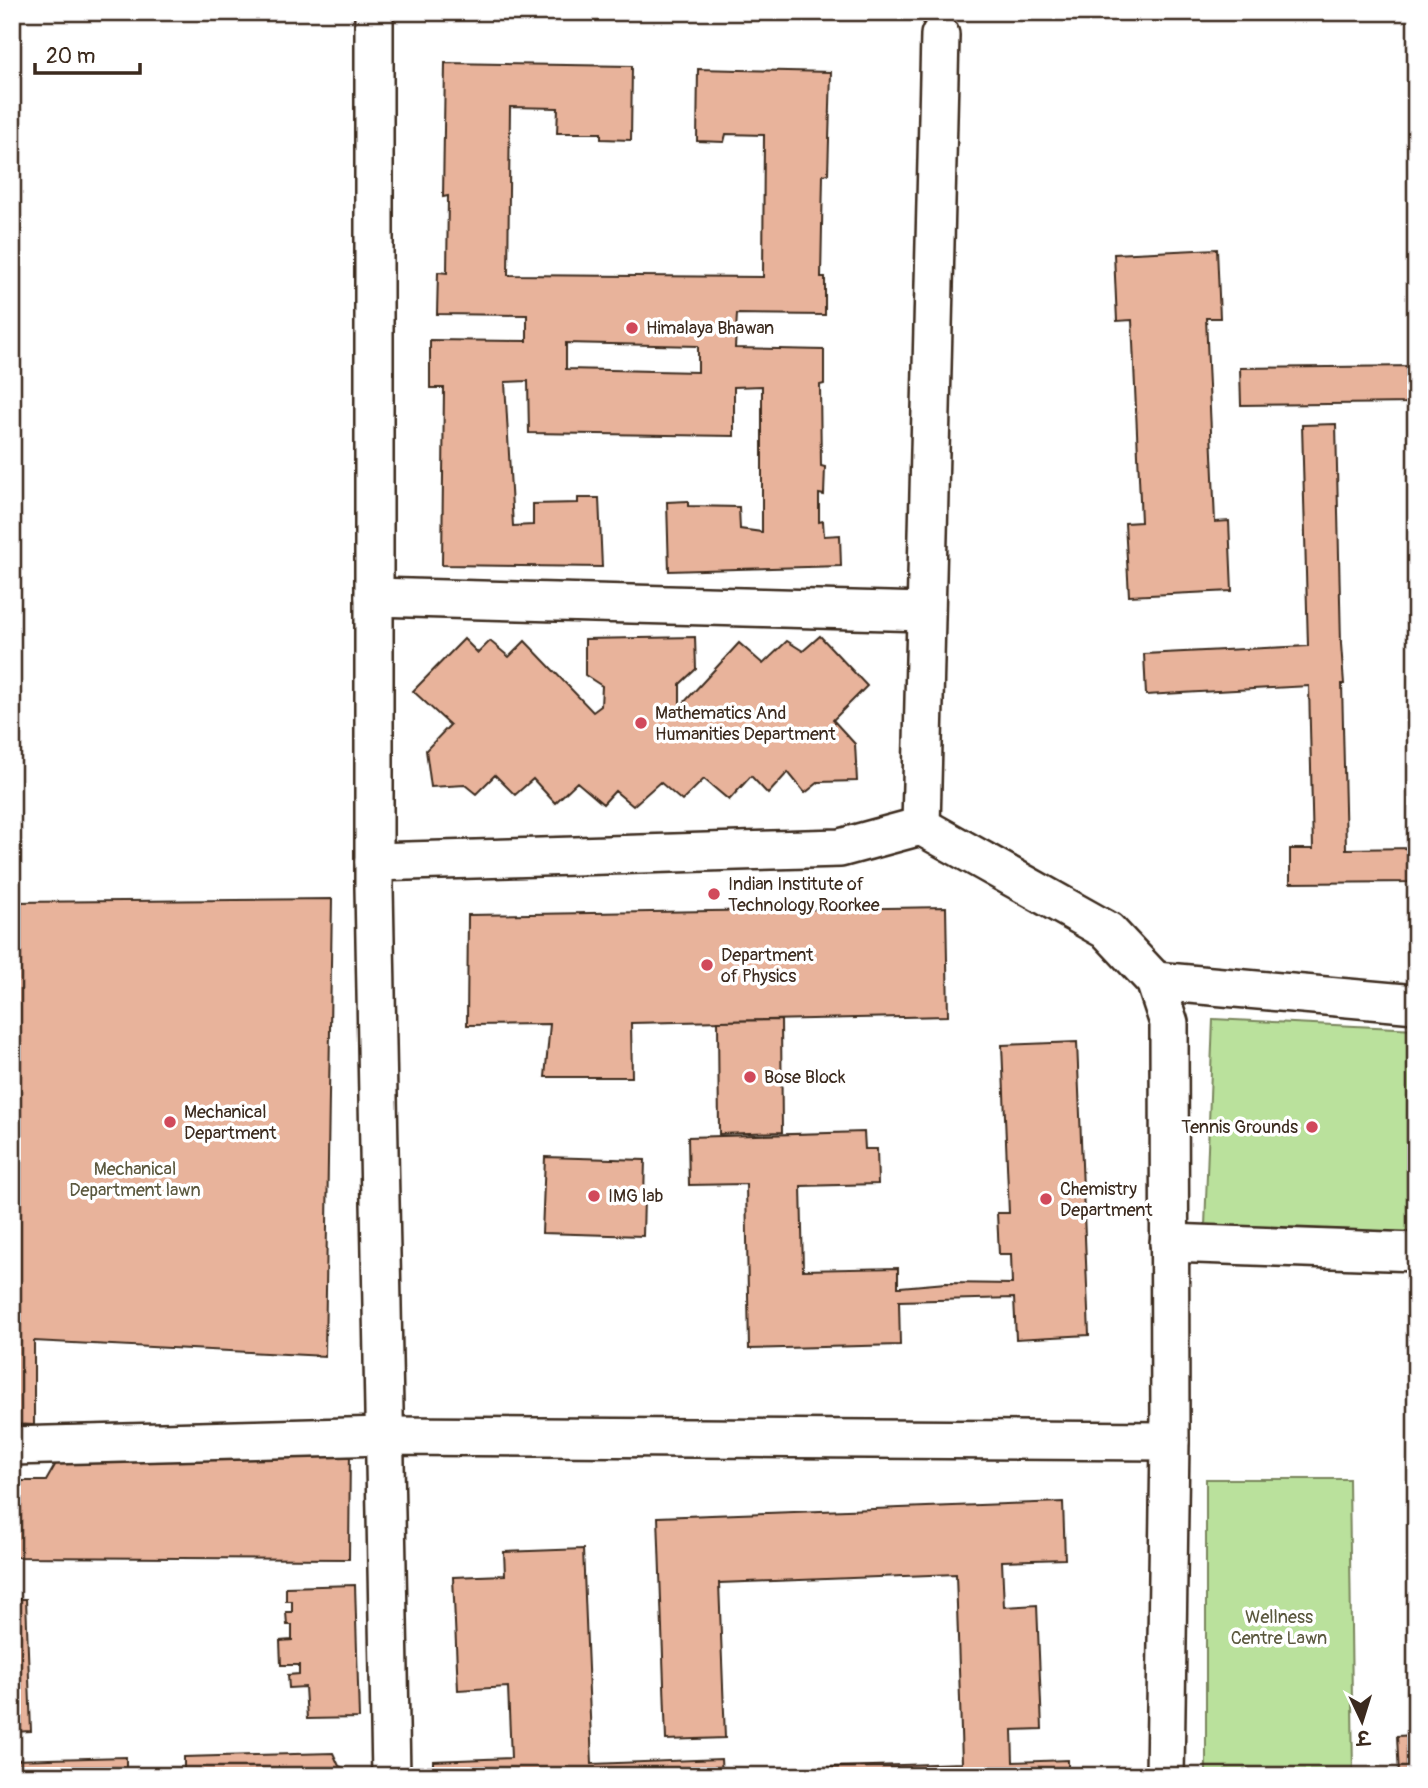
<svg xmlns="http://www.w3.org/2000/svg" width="1428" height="1788" font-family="Pangolin,'Playpen Sans Deva',sans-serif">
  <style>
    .green { fill: #bae19c; stroke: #7a865d; stroke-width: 2 }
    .building { fill: #e8b39b; stroke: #3b2a1e; stroke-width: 2; fill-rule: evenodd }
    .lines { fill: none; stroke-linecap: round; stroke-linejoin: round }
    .minor-casing { stroke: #3b2a1e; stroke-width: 42 }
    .minor { stroke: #fff; stroke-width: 37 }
    .poi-dot { fill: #d1495b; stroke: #fff; stroke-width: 2.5 }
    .labels { text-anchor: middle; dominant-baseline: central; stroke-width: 7; stroke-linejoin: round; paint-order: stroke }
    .poi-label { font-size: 18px; fill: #3b2a1e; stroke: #fff; text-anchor: start }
    .park-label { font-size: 18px; fill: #5b583e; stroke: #fff }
  </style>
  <rect width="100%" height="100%" fill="#fff"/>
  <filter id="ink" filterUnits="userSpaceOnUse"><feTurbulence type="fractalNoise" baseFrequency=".0143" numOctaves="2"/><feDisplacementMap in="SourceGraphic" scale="14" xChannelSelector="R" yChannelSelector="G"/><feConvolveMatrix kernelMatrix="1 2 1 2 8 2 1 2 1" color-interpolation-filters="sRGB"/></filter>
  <g filter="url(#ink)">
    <g class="green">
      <polygon points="1213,1019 1416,1029 1416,1238 1205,1226"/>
      <polygon points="1206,1479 1349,1479 1353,1776 1206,1776"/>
    </g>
    <g class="building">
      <path d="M 445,63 L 632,66 L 631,140 L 601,139 L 601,133 L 557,133 L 558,108 L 510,107 L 508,275 L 763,277 L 764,135 L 726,134 L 724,142 L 697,141 L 698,69 L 831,72 L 828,174 L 823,175 L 821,277 L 825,277 L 825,315 L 737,314 L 735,348 L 824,350 L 824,384 L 820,385 L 821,466 L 825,467 L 824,495 L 819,494 L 819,522 L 823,521 L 824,536 L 840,535 L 841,566 L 669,571 L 667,502 L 688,501 L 688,506 L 739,507 L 740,529 L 762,532 L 762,386 L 734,387 L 734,436 L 529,433 L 528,381 L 505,382 L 513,526 L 533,525 L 533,504 L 578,503 L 578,498 L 599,498 L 602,567 L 442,565 L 444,388 L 430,388 L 430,340 L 527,341 L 527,315 L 437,314 L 438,272 L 447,273 L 448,196 L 443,197 ZM 566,343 L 698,346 L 698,372 L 566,369 Z"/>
      <polygon points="1217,249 1220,318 1206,318 1215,522 1229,521 1232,591 1129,596 1125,523 1141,522 1132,320 1117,321 1114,254"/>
      <polygon points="1416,366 1416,403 1241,405 1240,368"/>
      <polygon points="1336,424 1341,644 1344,684 1342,684 1346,849 1416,848 1416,882 1290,883 1290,849 1313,849 1309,686 1146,695 1144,654 1308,646 1302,425"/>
      <polygon points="820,636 867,686 833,720 855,744 857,781 819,782 805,793 788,772 768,794 751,776 729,800 704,779 682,801 660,782 633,806 615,791 603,804 577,782 555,803 533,779 515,795 495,775 476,794 465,785 431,787 426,750 450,725 413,691 464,639 478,653 490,641 509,657 525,641 593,712 601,706 602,686 585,675 585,639 695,637 696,669 680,684 680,707 739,643 763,664 787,641 803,651"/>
      <polygon points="332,899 325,1356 34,1341 34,1425 12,1424 12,902"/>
      <polygon points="946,907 948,1016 631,1023 632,1077 545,1077 550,1024 467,1025 468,915"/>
      <polygon points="781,1020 782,1132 719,1134 718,1021"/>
      <polygon points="1077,1042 1089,1335 1016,1339 1014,1298 899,1301 900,1345 749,1349 746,1184 689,1185 688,1137 864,1132 865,1149 877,1149 878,1184 801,1186 803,1270 898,1268 898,1287 900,1287 946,1283 1012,1284 1011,1254 999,1254 997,1213 1009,1213 1002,1045"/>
      <polygon points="545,1157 645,1160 643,1236 542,1233"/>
      <polygon points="66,1446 350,1448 349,1559 12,1557 12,1481 46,1481"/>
      <polygon points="1063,1502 1065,1559 1002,1561 1004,1607 1037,1605 1042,1729 1012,1730 1013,1762 1068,1760 1068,1776 785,1776 784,1769 962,1763 956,1574 719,1583 725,1738 666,1740 658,1517"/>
      <polygon points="583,1549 592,1764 721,1759 722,1776 433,1776 433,1761 511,1758 508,1687 458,1690 453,1577 505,1575 504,1552"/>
      <polygon points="355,1585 359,1718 307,1719 305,1687 289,1688 288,1675 299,1674 299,1665 281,1665 280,1641 292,1640 292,1625 287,1625 286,1612 292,1612 292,1601 286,1601 286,1587"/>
      <polygon points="12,1599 26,1599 31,1731 12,1732"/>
      <polygon points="1416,1735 1416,1776 1399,1776 1397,1736"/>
      <polygon points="333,1753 339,1766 346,1769 346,1776 184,1776 184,1757"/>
      <polygon points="126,1757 126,1776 12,1776 12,1760"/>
    </g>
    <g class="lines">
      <defs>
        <g id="minor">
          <polyline points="374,12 374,888 391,1776"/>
          <polyline points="374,597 925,612"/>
          <polyline points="921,826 940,35"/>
          <polyline points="374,862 840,848 921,826 1108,931 1155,981 1169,1023 1170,1441 1165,1776"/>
          <polyline points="1155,981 1416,1004"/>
          <polyline points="1169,1243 1416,1252"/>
          <polyline points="12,1446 384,1436 1170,1441"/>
        </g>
      </defs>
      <use href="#minor" class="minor-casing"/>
      <use href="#minor" class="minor"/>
    </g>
  </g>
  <g class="poi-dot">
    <circle cx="632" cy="328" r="7"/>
    <circle cx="641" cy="723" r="7"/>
    <circle cx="714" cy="894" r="7"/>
    <circle cx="707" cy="965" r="7"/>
    <circle cx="750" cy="1077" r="7"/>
    <circle cx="170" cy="1122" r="7"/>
    <circle cx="1312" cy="1127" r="7"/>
    <circle cx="594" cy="1196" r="7"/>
    <circle cx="1046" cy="1199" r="7"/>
  </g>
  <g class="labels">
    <g class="poi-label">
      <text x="646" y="328">Himalaya Bhawan</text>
      <text x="655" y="713">Mathematics And<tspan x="655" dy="21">Humanities Department</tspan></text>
      <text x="728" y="884">Indian Institute of<tspan x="728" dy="21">Technology Roorkee</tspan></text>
      <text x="721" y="955">Department<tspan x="721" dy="21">of Physics</tspan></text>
      <text x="764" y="1077">Bose Block</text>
      <text x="184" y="1112">Mechanical<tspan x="184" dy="21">Department</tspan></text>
      <text x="1298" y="1127" text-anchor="end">Tennis Grounds</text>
      <text x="1060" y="1189">Chemistry<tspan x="1060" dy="21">Department</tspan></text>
      <text x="608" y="1196">IMG lab</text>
    </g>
    <g class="park-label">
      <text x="135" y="1169">Mechanical<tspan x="135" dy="21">Department lawn</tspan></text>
      <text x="1279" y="1617">Wellness<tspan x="1279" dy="21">Centre Lawn</tspan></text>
    </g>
  </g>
  <rect width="1428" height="1788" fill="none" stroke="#fff" stroke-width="42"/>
  <rect x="21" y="21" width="1386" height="1746" fill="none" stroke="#3b2a1e" stroke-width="2.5" filter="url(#ink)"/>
  <g transform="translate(1362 1721) rotate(176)" stroke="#ffffff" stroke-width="5" paint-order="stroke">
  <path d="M0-5L12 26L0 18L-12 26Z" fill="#3b2a1e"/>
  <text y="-10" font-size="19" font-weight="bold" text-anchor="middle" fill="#3b2a1e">उ</text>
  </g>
  <path d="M35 63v10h105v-10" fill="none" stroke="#3b2a1e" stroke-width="3.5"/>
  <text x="46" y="63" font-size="21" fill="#3b2a1e" stroke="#ffffff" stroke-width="5" paint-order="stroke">20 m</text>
</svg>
